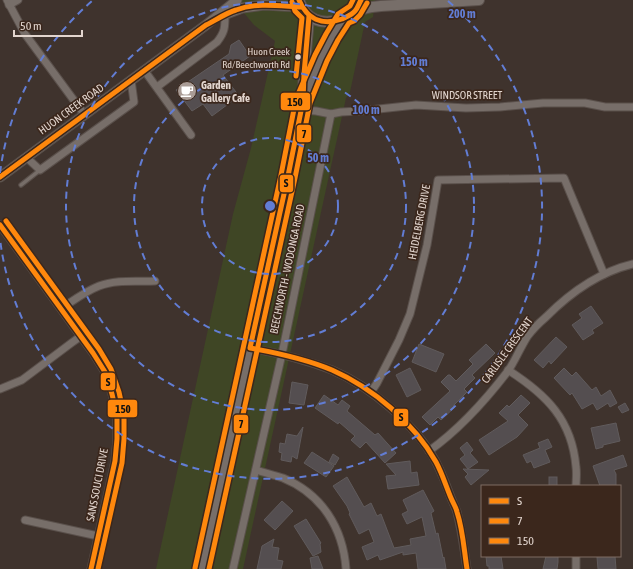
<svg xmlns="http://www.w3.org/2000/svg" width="633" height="569" font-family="'Asap Condensed',sans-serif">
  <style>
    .green { fill: #3f4625 }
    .building { fill: #544e50; stroke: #605b5c }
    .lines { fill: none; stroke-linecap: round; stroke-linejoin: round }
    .service-casing { stroke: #5a504b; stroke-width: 5.5 }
    .minor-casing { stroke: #5a504b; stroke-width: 9 }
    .tertiary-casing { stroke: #5a504b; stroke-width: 11 }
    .secondary-casing { stroke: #5a504b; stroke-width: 12 }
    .service { stroke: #776e69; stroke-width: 3.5 }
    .minor { stroke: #776e69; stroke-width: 7 }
    .tertiary { stroke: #776e69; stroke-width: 9 }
    .secondary { stroke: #776e69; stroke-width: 10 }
    .bus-1-casing { stroke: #3b271c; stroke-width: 8 }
    .bus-2-casing { stroke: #3b271c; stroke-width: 8 }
    .bus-3-casing { stroke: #3b271c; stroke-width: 8 }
    .bus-1 { stroke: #ff880d; stroke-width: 5 }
    .bus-2 { stroke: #ff880d; stroke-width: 5 }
    .bus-3 { stroke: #ff880d; stroke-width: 5 }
    .ring { fill: none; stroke: #627dd4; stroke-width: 2; stroke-dasharray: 7 5 }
    .bus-dot { fill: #e2d5ce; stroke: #3b271c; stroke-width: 1.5 }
    .labels { text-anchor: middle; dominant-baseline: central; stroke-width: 3.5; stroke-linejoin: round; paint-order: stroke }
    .bus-label { font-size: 10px; fill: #e2d5ce; stroke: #3b271c; text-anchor: end }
    .poi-label { font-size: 11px; font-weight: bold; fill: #e2d5ce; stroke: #3b271c; text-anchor: start }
    .street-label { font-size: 11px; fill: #e2d5ce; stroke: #3b271c }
    .centre { fill: #627dd4; stroke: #3b271c; stroke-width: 2 }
    .ring-label { font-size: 12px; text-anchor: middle; font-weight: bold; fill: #627dd4; stroke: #3b271c; stroke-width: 3.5; stroke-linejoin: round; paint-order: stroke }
    .line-badge { stroke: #3b271c; stroke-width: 1.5 }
    .pale-badge-label { font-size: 11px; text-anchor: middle; font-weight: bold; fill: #111 }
  </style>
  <rect width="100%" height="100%" fill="#3f332d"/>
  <polygon class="green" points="233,0 375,0 373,17 365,22 350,92 346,98 243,569 156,569 233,214 251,148 275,41 254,25"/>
  <g class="building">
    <polygon points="239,40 250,56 223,75 239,96 212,116 203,104 192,111 176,90 229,54 231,45"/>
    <polygon points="591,306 603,323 592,330 594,333 583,340 572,325 582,318 579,314"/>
    <polygon points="556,337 567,347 551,364 549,361 543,368 534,360"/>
    <polygon points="419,344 444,354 436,372 412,362"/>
    <polygon points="486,344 495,353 472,375 475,378 464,389 467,392 453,406 455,407 441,420 438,417 430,425 422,417 450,391 441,382 448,375 450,375 456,381 473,364 469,360"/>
    <polygon points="410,368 421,390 407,397 396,375"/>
    <polygon points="564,368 572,376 576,372 592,390 596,387 601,396 610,390 617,403 610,407 608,403 597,410 593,403 582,409 572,393 570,395 554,378"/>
    <polygon points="292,382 308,385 304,405 289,403"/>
    <polygon points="324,395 338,405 342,400 350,406 347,411 375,435 378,433 396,453 385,463 366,442 360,448 351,440 355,436 339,422 338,424 315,408"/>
    <polygon points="521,395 530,403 518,415 528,425 517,437 489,455 479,440 508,421 499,413 507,405 509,407"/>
    <polygon points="625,403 629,410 622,413 618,407"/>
    <polygon points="616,423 620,441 603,445 603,447 596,449 591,428"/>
    <polygon points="303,427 297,459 292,456 291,462 281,460 282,453 279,452 280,443 285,444 287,434 297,436"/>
    <polygon points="548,439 552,447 545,450 550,462 534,468 531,461 527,463 523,455 540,448 538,443"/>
    <polygon points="467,442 473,450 470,453 478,462 468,469 460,459 465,455 460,448"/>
    <polygon points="312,452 334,466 326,477 304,463"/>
    <polygon points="333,454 339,458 335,465 329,462"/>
    <polygon points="623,455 627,466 614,470 616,474 616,486 600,486 593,466"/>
    <polygon points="410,461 411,473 417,472 419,485 388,489 386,476 396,475 386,464"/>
    <polygon points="463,469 489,470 471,485 465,477 468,474"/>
    <polygon points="347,477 364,507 371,503 377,516 381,514 394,548 411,545 410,539 426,536 422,517 407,524 402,514 408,511 403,500 423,490 434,511 431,513 436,534 438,533 443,558 444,557 446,569 418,569 416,553 403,555 403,552 380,560 378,555 367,560 362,547 374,542 369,529 359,534 349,514 350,513 347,506 333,486"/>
    <rect x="549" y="477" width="8" height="9"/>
    <polygon points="282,501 293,511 275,530 264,520"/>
    <polygon points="306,519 321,543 320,544 321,552 313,556 294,526"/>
    <polygon points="274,539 272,547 279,548 277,560 283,561 281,569 257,569 262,546"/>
    <polygon points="318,556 323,569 312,569 310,558"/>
    <polygon points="486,556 501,556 503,569 489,569 489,566 487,566"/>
    <polygon points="546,556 558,556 558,562 557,569 543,569"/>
    <polygon points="603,556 615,556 616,569 598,569 597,557"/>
  </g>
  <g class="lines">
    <defs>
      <polyline id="service" points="21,185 40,170"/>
      <g id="minor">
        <polyline points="7,0 25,34 84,114"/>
        <polyline points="9,5 18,0"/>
        <polyline points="144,70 191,135"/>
        <path d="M 157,87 L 217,42 C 225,32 225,27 225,15"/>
        <polyline points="301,110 316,111 331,114 341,112 360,111 416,105 466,108 500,107 543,103 585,103 605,107 633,107"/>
        <polyline points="26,157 40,170 134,102 131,80"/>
        <polyline points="0,225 93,353 105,372 112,394 117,416 117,439 115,461 91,569"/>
        <path d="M 62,308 C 74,300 86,291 99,286 C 117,279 137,282 155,281"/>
        <path d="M 250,348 C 278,353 306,360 332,370 C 370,386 416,425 436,462 C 441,472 446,484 450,495 C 452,501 455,506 457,512 C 462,531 464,550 467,569"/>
        <path d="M 508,370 C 547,395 572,420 576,467 C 577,474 576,480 576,486"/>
        <polyline points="0,389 22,380 70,344 81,336"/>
        <polyline points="371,392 377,383 399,340 410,314 427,245 438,180 564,178 604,274"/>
        <path d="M 429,451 C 460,429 485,401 508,371 C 515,361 520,348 527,337 C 532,330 539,323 546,317 C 570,293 599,272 633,264"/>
        <path d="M 256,470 C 265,473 274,475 283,478 C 322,494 343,528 346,569"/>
        <polyline points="25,520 98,536"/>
        <polyline points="576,556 576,569"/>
        <polyline points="233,569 282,354 331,114"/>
      </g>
      <g id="tertiary">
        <polyline points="221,16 242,8 264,5 301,7"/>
        <polyline points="0,177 206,25 237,0"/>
      </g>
      <g id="secondary">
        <path d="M 299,0 C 305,20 323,26 341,19 C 346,17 351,15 355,11 C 357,8 359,3 361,0"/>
        <polyline points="355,11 372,7 381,6 479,0"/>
        <polyline points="303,95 304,74 309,16"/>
        <polyline points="202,569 250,348 288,176 303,101 321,58 332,37 344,18"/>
      </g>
    </defs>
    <use href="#service" class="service-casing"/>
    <use href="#minor" class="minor-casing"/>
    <use href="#tertiary" class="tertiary-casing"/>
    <use href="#secondary" class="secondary-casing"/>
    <use href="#service" class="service"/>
    <use href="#minor" class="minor"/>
    <use href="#tertiary" class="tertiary"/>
    <use href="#secondary" class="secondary"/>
    <defs>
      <g id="bus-1">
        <path d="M 299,0 C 307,19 322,26 342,19 C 346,17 352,15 355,11 C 358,8 359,3 361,0"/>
        <path d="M 309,16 L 304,74 L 303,101 L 288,176 L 250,348 C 278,353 306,359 332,370 C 373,388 414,423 436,462 C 442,473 446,486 451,498 C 453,503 456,507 457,512 C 463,530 464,550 467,569"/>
        <path d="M 0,177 L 206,25 C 216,20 226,13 236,10 C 257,2 280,6 301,7"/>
        <polyline points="0,225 93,353 105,372 112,394 117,416 117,439 115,461 91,569"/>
      </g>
      <g id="bus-2">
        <polyline points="292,2 295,11 302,18 296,76"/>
        <polyline points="209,569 295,178 310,103 327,61 338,40 349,23 354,21 360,15 367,3"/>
      </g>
      <g id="bus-3">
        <polyline points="6,221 99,349 111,369 119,392 124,415 124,439 122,463 98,569"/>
        <polyline points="195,568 281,175 296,99 315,55 326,34 338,14 350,6 353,0"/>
      </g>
    </defs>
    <use href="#bus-1" class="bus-1-casing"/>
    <use href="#bus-2" class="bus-2-casing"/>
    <use href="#bus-3" class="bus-3-casing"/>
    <use href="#bus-1" class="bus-1"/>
    <use href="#bus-2" class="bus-2"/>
    <use href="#bus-3" class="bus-3"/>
  </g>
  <g class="ring">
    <circle cx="270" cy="206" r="68"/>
    <circle cx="270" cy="206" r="136"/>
    <circle cx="270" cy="206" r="204"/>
    <path d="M0 173A272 272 0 0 1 92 1M448 1A272 272 0 1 1 0 239"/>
  </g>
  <defs>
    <symbol id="cafe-disc" viewBox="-11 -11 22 22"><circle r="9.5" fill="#a99c96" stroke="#3b271c"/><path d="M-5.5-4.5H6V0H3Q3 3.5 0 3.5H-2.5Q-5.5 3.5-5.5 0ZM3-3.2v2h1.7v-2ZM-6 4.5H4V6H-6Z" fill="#fff"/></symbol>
  </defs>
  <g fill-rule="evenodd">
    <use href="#cafe-disc" x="176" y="80" width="22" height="22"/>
  </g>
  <circle class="bus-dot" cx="298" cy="57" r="3.5"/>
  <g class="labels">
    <g class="bus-label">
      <text x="290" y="51">Huon Creek<tspan x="290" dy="13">Rd/Beechworth Rd</tspan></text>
    </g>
    <g class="poi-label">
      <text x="201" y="85">Garden<tspan x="201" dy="13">Gallery Cafe</tspan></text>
    </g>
    <g class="street-label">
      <text x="467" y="95">WINDSOR STREET</text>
      <text transform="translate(71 109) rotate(-36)">HUON CREEK ROAD</text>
      <text transform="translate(419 222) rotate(-79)">HEIDELBERG DRIVE</text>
      <text transform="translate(287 269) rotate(-78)">BEECHWORTH - WODONGA ROAD</text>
      <text transform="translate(507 350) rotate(-54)">CARLISLE CRESCENT</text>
      <text transform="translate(97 485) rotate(-79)">SANS SOUCI DRIVE</text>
    </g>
  </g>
  <circle cx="270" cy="206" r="6" class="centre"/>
  <g class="ring-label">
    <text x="462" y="18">200 m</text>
    <text x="414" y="66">150 m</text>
    <text x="366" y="114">100 m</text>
    <text x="318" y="162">50 m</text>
  </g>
  <g class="line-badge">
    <rect x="280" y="92" width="31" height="19" rx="4" fill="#ff880d"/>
    <rect x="296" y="124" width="16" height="19" rx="4" fill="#ff880d"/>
    <rect x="279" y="174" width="15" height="19" rx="4" fill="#ff880d"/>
    <rect x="100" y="372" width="16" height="19" rx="4" fill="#ff880d"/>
    <rect x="107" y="399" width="31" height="19" rx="4" fill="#ff880d"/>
    <rect x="393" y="408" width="16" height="19" rx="4" fill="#ff880d"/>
    <rect x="233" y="414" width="16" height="20" rx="4" fill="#ff880d"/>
  </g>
  <g class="pale-badge-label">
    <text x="295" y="106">150</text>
    <text x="304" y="138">7</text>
    <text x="286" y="187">S</text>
    <text x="108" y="386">S</text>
    <text x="123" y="413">150</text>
    <text x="401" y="421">S</text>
    <text x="241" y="428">7</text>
  </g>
  <rect x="481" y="485" width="140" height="72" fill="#3b271c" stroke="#7e6d63"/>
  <rect x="489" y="498" width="20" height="6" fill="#ff880d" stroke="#7e6d63"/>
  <text x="517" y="505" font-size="12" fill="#e2d5ce">S</text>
  <rect x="489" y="518" width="20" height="6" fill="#ff880d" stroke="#7e6d63"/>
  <text x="517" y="525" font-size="12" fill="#e2d5ce">7</text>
  <rect x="489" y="538" width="20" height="6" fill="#ff880d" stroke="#7e6d63"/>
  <text x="517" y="545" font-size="12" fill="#e2d5ce">150</text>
  <path d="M14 30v6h68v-6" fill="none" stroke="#e2d5ce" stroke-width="2"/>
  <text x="20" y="30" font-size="12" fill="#e2d5ce" stroke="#3b271c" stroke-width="3" paint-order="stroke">50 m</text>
</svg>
